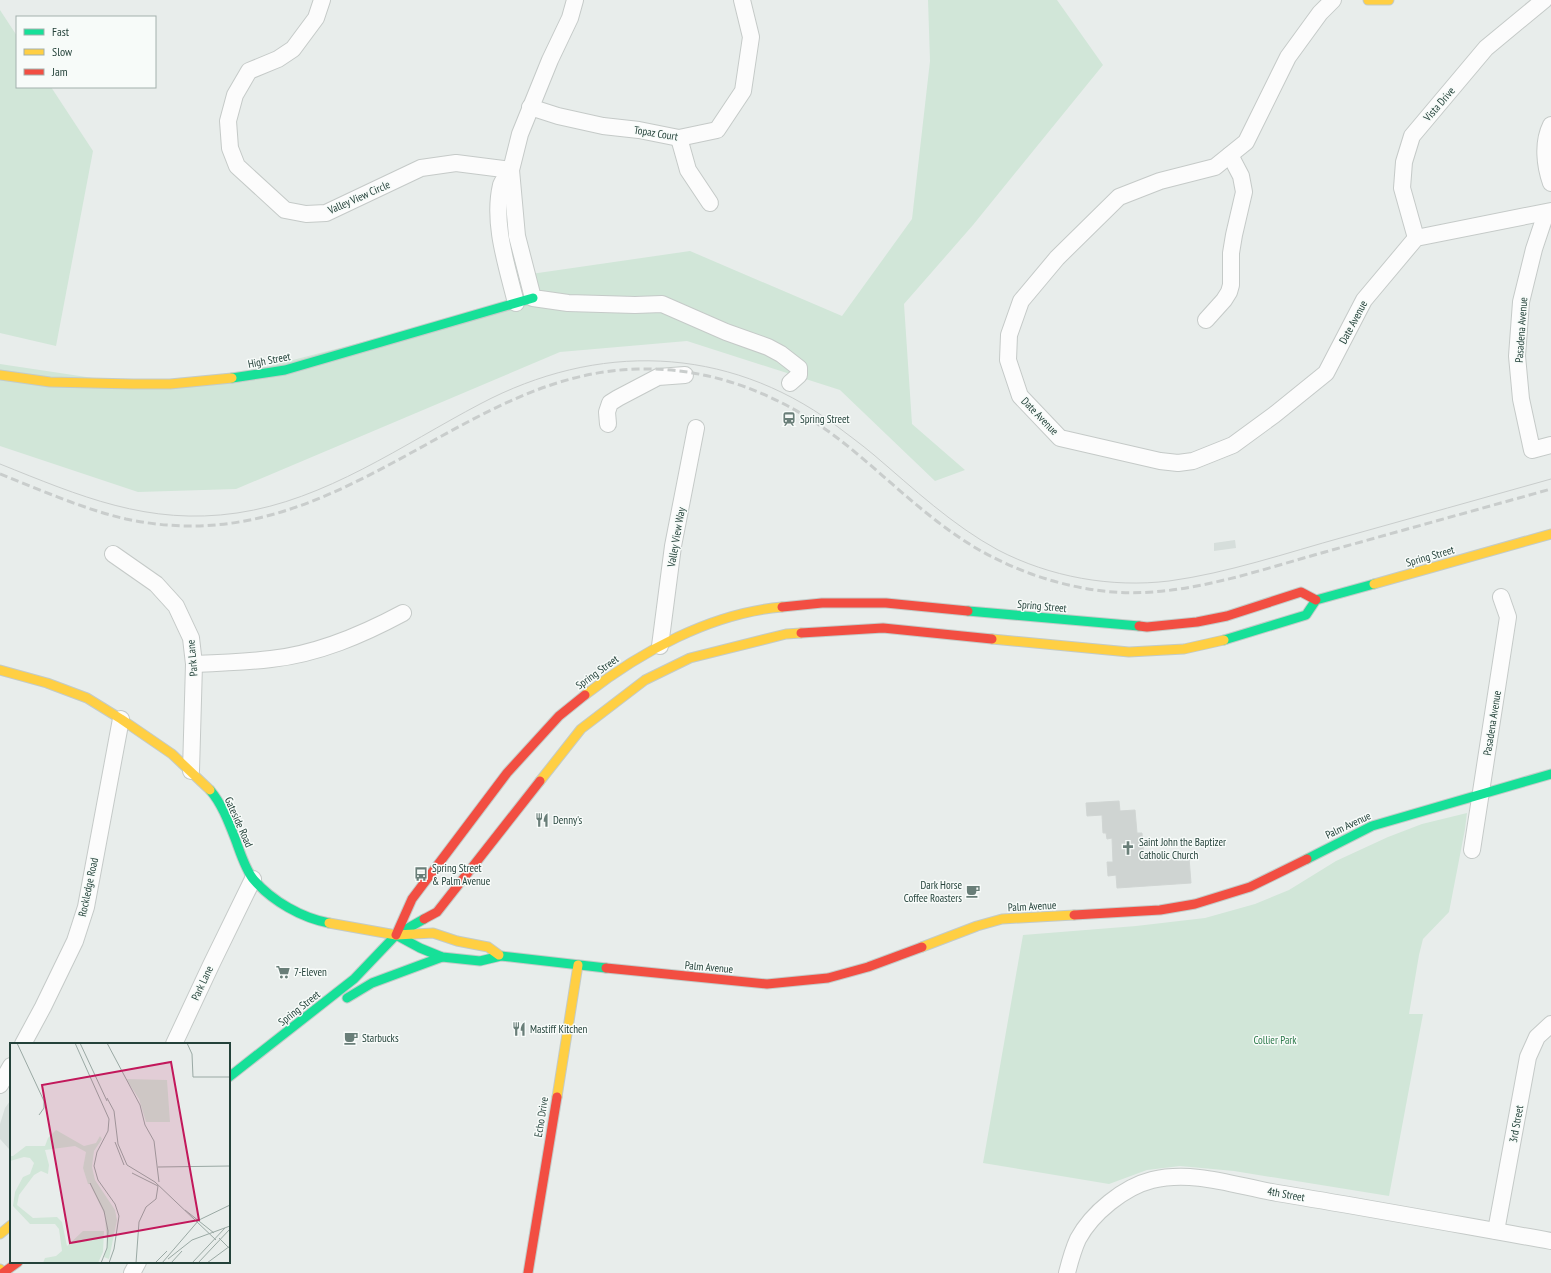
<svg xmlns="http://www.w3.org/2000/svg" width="1551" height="1273" font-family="'PT Sans Narrow',sans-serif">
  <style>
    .built { fill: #d6dedb }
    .green { fill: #d1e6d8 }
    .building { fill: #cfd4d2; stroke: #d1d6d4 }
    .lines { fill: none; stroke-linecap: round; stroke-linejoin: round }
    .street-casing { stroke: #c5cac8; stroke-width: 18 }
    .fast-casing { stroke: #c3cbc8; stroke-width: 11 }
    .slow-casing { stroke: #c3cbc8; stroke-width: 11 }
    .jam-casing { stroke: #c3cbc8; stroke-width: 11 }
    .street { stroke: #fcfcfc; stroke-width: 16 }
    .fast { stroke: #16e098; stroke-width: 9 }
    .slow { stroke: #ffcf43; stroke-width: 9 }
    .jam { stroke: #f24e42; stroke-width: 9 }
    .tram { stroke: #c9cdcc; stroke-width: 1 }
    .rail { stroke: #c9cdcc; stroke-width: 3; stroke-dasharray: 8 4; stroke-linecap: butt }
    .labels { text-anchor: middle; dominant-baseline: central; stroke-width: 3; stroke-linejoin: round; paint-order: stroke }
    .street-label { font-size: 11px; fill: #24423a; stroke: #f7fbf9 }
    .poi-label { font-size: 11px; fill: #24423a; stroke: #f7fbf9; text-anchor: start }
    .park-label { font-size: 11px; fill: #2d7a4b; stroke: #f7fbf9 }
    .inset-road { fill: none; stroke: #9aa9a4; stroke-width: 1 }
    .view { fill: #c2185b; fill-opacity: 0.15; stroke: #c2185b; stroke-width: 2 }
    .inset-edge { fill: none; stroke: #24423a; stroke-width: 2 }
  </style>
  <rect width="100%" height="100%" fill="#e8edeb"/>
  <g class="built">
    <polygon points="1235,540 1236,548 1214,551 1214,543"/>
    <polygon points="10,1101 11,1149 9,1149 0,1139 0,1124 5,1108"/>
  </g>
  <g class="green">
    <polygon points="928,0 1057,0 1103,65 973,225 904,304 912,424 965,470 935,481 840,390 687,341 560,352 236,489 138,492 0,446 0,364 133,384 207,382 533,298 531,274 690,251 842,316 912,219 930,61"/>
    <polygon points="0,10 17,36 17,87 51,87 93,151 56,346 0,333"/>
    <polygon points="1467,813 1465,829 1449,912 1423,939 1419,955 1409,1014 1423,1014 1389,1196 1234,1171 1180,1166 1147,1170 1109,1184 983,1163 1023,935 1136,926 1205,918 1255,904 1289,890 1336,861 1388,837 1422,824"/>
  </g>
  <polygon class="building" points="1119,801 1120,811 1135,810 1137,833 1142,833 1144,861 1189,858 1191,883 1117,888 1116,875 1108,876 1107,862 1113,862 1112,838 1107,839 1106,833 1103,833 1102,815 1087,816 1086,803"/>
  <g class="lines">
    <defs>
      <g id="street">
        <polyline points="322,0 316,18 293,49 278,59 249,71 235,95 228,121 230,148 237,166 285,210 306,214 326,213 421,168 456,163 511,170"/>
        <polyline points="575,0 570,18 550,60 520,134 511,170 517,236 533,298 568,303 635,305 662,304 726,332 768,347 781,354 799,368 799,375 790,383"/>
        <polyline points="1333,0 1320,13 1288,57 1246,142 1215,167 1160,181 1119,197 1057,258 1021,301 1009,335 1008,360 1020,396 1060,438 1160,461 1178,463 1193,461 1233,445 1274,415 1326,373 1364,300 1416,238 1551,211"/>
        <polyline points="530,107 558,116 603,126 639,130 679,138 717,130 743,91 751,37 742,0"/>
        <path d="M 1551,125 C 1542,143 1545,166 1551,183"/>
        <polyline points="679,138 688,170 710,203"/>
        <path d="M 511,170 C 508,174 503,180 501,185 C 492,223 507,266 516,303"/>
        <polyline points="1546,213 1534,249 1521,302 1517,356 1521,399 1532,450 1551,445"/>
        <polyline points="1416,238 1402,188 1404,162 1412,136 1486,48 1544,0"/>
        <polyline points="1206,320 1224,300 1229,292 1231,285 1231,253 1234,235 1244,192 1241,176 1230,155"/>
        <polyline points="608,424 607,412 610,403 618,398 658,377 685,375"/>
        <polyline points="113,554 156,584 176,606 191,638 194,664 191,771"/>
        <polyline points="660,646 673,546 696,428"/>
        <path d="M 194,664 C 220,663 246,662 271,659 C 318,654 362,635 403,613"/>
        <polyline points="1472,850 1508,617 1501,597"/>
        <polyline points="23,1044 43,1007 75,941 86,907 121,719"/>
        <polyline points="174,1044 211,965 253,879"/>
        <polyline points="0,1085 11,1066"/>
        <polyline points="1496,1231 1528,1057 1537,1037 1551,1024"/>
        <polyline points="132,1273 138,1262"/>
        <path d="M 1067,1273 C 1070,1261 1073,1250 1078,1239 C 1092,1213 1124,1187 1152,1180 C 1194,1170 1236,1186 1277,1193 C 1369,1208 1460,1225 1551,1241"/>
      </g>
      <g id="fast">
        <polyline points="232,378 285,370 533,298"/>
        <polyline points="968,611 1139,626"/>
        <polyline points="1224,640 1306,615 1316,600 1374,584"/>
        <path d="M 210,790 C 222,804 229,823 236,841 C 240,852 246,871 254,880 C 272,901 302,918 329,923"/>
        <polyline points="1307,859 1372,826 1551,774"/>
        <polyline points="396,935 420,948 442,957 480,961 501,956 606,968"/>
        <polyline points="347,998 372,983 442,957"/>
        <polyline points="229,1077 354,979 396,935 424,919"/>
      </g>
      <g id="slow">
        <polyline points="1368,0 1389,0"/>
        <polyline points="0,375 50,382 133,384 170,384 232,378"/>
        <polyline points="1374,584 1551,534"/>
        <polyline points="992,639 1129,652 1184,649 1224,640"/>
        <polyline points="0,670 47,683 87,698 121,719 172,754 210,790"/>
        <path d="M 585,695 C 640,652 711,613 782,607"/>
        <polyline points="540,781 581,729 645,680 690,658 786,634 801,633"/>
        <polyline points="329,923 396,935 433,933 457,941 488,947 499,955"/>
        <polyline points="922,947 977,926 1002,919 1074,915"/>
        <polyline points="557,1097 578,965"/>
        <polyline points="0,1234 11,1225"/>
        <polyline points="0,1269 2,1273"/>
      </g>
      <g id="jam">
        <polyline points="782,607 822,603 886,603 968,611"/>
        <polyline points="1139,626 1147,627 1197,622 1227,616 1301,592 1316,600"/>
        <polyline points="801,633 883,628 992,639"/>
        <polyline points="1074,915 1160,910 1195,904 1250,887 1307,859"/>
        <polyline points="424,919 437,912 540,781"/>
        <polyline points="396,935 412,899 507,773 559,716 585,695"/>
        <polyline points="606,968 767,984 828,978 868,967 922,947"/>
        <polyline points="3,1273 18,1262"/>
        <polyline points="528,1273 557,1097"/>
      </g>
    </defs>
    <use href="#street" class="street-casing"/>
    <use href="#fast" class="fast-casing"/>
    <use href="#slow" class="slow-casing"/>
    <use href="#jam" class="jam-casing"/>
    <use href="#street" class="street"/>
    <use href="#fast" class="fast"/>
    <use href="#slow" class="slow"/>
    <use href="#jam" class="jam"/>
    <path class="tram" d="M 0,464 C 80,496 148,526 237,513 C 326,500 402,445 480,404 C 597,342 726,345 834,424 C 847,434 861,444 874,455 C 914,489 952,525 998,550 C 1050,577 1111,588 1169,581 C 1228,573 1286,553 1344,537 C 1413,518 1482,498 1551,479"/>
    <path class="rail" d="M 0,474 C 41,490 83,509 126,519 C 253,546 343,490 449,432 C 510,399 567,371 638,369 C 712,367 782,395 840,440 C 881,472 919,511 963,540 C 1003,566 1048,583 1095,590 C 1172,602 1252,572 1325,552 C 1400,531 1476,510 1551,489"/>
  </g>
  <defs>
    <symbol id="station-bare" viewBox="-9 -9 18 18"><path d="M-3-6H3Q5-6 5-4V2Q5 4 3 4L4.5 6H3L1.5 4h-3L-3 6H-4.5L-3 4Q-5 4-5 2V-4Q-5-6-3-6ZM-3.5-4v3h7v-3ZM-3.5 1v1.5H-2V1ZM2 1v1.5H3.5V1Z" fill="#697e78" stroke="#f7fbf9" stroke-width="2.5" paint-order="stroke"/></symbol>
    <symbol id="restaurant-bare" viewBox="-9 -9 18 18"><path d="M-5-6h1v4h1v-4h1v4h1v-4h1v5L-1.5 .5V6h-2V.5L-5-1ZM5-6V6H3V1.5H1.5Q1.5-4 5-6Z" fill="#697e78" stroke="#f7fbf9" stroke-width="2.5" paint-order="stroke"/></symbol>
    <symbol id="church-bare" viewBox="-9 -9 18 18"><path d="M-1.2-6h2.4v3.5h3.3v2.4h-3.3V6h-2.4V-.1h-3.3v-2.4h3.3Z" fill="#697e78" stroke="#f7fbf9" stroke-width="2.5" paint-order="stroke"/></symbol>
    <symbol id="bus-bare" viewBox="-9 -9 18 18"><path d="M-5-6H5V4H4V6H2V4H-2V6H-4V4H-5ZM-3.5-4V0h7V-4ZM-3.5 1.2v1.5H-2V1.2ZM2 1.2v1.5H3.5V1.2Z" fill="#697e78" stroke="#f7fbf9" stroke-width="2.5" paint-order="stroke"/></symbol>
    <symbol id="cafe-bare" viewBox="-9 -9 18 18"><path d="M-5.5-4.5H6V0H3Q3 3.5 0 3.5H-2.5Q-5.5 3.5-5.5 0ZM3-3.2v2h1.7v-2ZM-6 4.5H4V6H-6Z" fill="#697e78" stroke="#f7fbf9" stroke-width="2.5" paint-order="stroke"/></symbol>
    <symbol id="supermarket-bare" viewBox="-9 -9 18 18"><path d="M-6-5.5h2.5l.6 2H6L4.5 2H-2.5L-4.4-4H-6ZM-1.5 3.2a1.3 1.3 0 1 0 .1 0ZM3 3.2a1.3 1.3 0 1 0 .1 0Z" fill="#697e78" stroke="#f7fbf9" stroke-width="2.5" paint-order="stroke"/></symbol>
  </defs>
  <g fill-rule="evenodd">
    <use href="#station-bare" x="779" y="409" width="20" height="20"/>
    <use href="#restaurant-bare" x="532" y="810" width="20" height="20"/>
    <use href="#church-bare" x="1118" y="838" width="20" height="20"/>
    <use href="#bus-bare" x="411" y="864" width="20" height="20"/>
    <use href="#cafe-bare" x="963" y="881" width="20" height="20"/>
    <use href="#supermarket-bare" x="273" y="962" width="20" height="20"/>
    <use href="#restaurant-bare" x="509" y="1019" width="20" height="20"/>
    <use href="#cafe-bare" x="341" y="1028" width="20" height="20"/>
  </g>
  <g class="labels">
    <g class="street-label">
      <text transform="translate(1439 104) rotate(-49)">Vista Drive</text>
      <text transform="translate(656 133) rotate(9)">Topaz Court</text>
      <text transform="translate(359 197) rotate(-24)">Valley View Circle</text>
      <text transform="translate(1353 322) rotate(-62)">Date Avenue</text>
      <text transform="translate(1521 330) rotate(-86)">Pasadena Avenue</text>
      <text transform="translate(269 360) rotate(-11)">High Street</text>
      <text transform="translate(1040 416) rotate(46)">Date Avenue</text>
      <text transform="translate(676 537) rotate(-80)">Valley View Way</text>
      <text transform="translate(1430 556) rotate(-16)">Spring Street</text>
      <text transform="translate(1042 606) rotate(5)">Spring Street</text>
      <text transform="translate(192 658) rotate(-95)">Park Lane</text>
      <text transform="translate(597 672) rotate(-36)">Spring Street</text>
      <text transform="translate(1492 723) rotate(-81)">Pasadena Avenue</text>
      <text transform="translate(239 822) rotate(66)">Gateside Road</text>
      <text transform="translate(1348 825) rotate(-25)">Palm Avenue</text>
      <text transform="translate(88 887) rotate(-78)">Rockledge Road</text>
      <text transform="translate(1032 906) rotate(-3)">Palm Avenue</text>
      <text transform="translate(709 967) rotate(5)">Palm Avenue</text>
      <text transform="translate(202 983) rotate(-65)">Park Lane</text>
      <text transform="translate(299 1008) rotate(-38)">Spring Street</text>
      <text transform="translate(541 1117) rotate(-81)">Echo Drive</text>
      <text transform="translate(1516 1124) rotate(-80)">3rd Street</text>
      <text transform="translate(1286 1194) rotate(10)">4th Street</text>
    </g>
    <g class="poi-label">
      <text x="800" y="419">Spring Street</text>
      <text x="553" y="820">Denny's</text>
      <text x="1139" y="842">Saint John the Baptizer<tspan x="1139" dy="13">Catholic Church</tspan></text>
      <text x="432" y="868">Spring Street<tspan x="432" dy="13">&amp; Palm Avenue</tspan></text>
      <text x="962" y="885" text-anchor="end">Dark Horse<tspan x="962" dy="13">Coffee Roasters</tspan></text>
      <text x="294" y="972">7-Eleven</text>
      <text x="530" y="1029">Mastiff Kitchen</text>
      <text x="362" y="1038">Starbucks</text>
    </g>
    <g class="park-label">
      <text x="1275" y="1040">Collier Park</text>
    </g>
  </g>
  <g transform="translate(10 1043)">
    <rect width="220" height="220" fill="#e8edeb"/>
    <path d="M 116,36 L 157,37 L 160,79 L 136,79 L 129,56 ZM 46,87 L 74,103 L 86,100 L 90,93 L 92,96 L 84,108 L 82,124 L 85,137 L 105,167 L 107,177 L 99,216 L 94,214 L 97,204 L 95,172 L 80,141 L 78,141 L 73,125 L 76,109 L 65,103 L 35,107 L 39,122 L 38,131 L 31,128 L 24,132 L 9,152 L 7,162 L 23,175 L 47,174 L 52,179 L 57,203 L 73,188 L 94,188 L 93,209 L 88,220 L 33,220 L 35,215 L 46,213 L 52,208 L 49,186 L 45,181 L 20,181 L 3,163 L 5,149 L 13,134 L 20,131 L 24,120 L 20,115 L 14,114 L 0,118 L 0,113 L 3,113 L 16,103 L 35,103 L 38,95 Z" fill="#d1e6d8"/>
    <path class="inset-road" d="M 7,0 L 34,58 L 34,65 L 29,72M 65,0 L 99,76 L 98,88 L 87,109 L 84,123 L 88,137 L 105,161 L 109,173 L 104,206 L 99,220M 70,0 L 97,58M 97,0 L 130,62 L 135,82 L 144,98 L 149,139M 177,0 L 182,11 L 183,34 L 220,34M 97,55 L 104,68 L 108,101 L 117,122 L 145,139 L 206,197M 105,99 L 114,122M 148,124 L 220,123M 122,130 L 148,143M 80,140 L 94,168 L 98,188 L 97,205 L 91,220M 175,167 L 204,190M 209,195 L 220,206M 158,216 L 182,197 L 220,183M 126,220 L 129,179 L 136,164 L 146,156 L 148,143M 145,220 L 157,208M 152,220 L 189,177 L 220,162M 161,220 L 172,208M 182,220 L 215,185M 188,220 L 220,186M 197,220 L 220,203"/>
    <path class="view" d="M 161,19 L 189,177 L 60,200 L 32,42 Z"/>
    <rect width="220" height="220" class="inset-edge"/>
  </g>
  <rect x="16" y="16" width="140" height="72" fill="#f7fbf9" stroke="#a3b1ad"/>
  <rect x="24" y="29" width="20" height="6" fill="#16e098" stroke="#a3b1ad"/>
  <text x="52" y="36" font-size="12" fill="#24423a">Fast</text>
  <rect x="24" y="49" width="20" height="6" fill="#ffcf43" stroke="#a3b1ad"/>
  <text x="52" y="56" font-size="12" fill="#24423a">Slow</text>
  <rect x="24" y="69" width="20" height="6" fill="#f24e42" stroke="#a3b1ad"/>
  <text x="52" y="76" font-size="12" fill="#24423a">Jam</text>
</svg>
